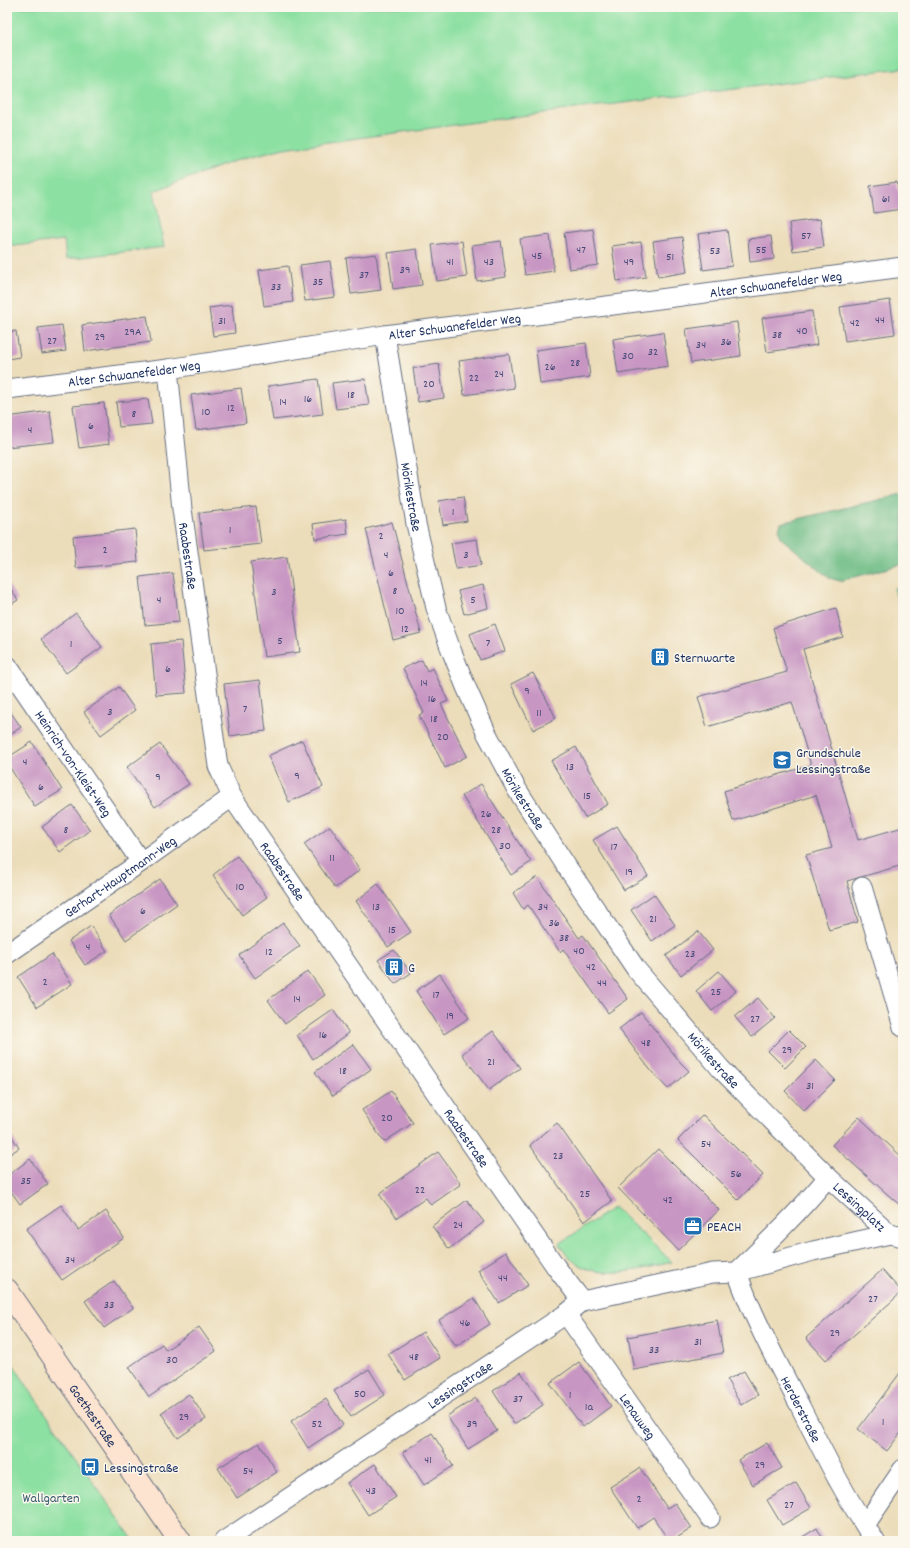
<svg xmlns="http://www.w3.org/2000/svg" width="910" height="1548" font-family="Dekko,sans-serif">
	<style>
		.green { fill: #8ce0a1; stroke: #548880 }
		.forest { fill: #71be87; stroke: #467672 }
		.lines { fill: none; stroke-linecap: round; stroke-linejoin: round }
		.stream { stroke: #5cc9d2; stroke-width: 6 }
		.building { fill: #c896c3 }
		.minor-casing { stroke: #646c7e; stroke-width: 21 }
		.secondary-casing { stroke: #646c7e; stroke-width: 24 }
		.minor { stroke: #fff; stroke-width: 19 }
		.secondary { stroke: #fde4d1; stroke-width: 22 }
		.labels { text-anchor: middle; stroke-width: 3; stroke-linejoin: round; paint-order: stroke }
		.number-label { font-size: 12px; fill: #464977 }
		.street-label { font-size: 14px; fill: #1b2f5e; stroke: #fbf7ec }
		.poi-label { font-size: 14px; fill: #1b2f5e; stroke: #fbf7ec; text-anchor: start }
		.park-label { font-size: 14px; fill: #375b6f; stroke: #fbf7ec }
	</style>
	<rect width="100%" height="100%" fill="#fbf7ec"/>
	<filter id="ink" filterUnits="userSpaceOnUse"><feTurbulence type="fractalNoise" baseFrequency=".025" numOctaves="2"/><feDisplacementMap in="SourceGraphic" scale="8" xChannelSelector="R" yChannelSelector="G"/><feConvolveMatrix kernelMatrix="1 2 1 2 8 2 1 2 1" color-interpolation-filters="sRGB"/></filter>
	<filter id="wash" filterUnits="userSpaceOnUse"><feTurbulence type="fractalNoise" baseFrequency=".012" numOctaves="4" result="noise"/><feDisplacementMap in="SourceGraphic" scale="16" xChannelSelector="R" yChannelSelector="G"/><feGaussianBlur stdDeviation="0.9" result="paint"/><feColorMatrix in="noise" values="0 0 0 0 0 0 0 0 0 0 0 0 0 0 0 0 0 1.4 0 .05"/><feComposite in="paint" operator="in"/></filter>
	<g filter="url(#wash)">
		<rect width="100%" height="100%" fill="#ecddba"/>
		<path class="green" d="M 7,7 L 903,7 L 903,68 L 543,113 L 284,148 L 240,159 L 154,191 L 164,247 L 66,259 L 64,240 L 7,247 Z
			M 903,585 L 903,620 L 894,588 Z
			M 614,1207 L 672,1262 C 642,1269 597,1283 571,1259 C 567,1255 563,1249 559,1244 Z
			M 7,1355 L 33,1395 L 134,1541 L 7,1541 Z"/>
		<path class="forest" d="M 903,494 L 903,564 L 840,581 L 829,578 L 781,538 L 779,530 L 781,523 Z"/>
		<g class="lines">
			<path class="stream" d="M 7,1535 L 12,1541"/>
		</g>
		<g id="blocks">
			<path class="building" d="M 897,182 L 902,209 L 874,213 L 870,186 Z
				M 820,219 L 824,247 L 793,251 L 789,223 Z
				M 593,229 L 598,265 L 569,269 L 564,233 Z
				M 727,230 L 732,266 L 703,270 L 698,234 Z
				M 550,235 L 554,271 L 525,275 L 520,239 Z
				M 771,236 L 774,259 L 750,262 L 748,239 Z
				M 682,237 L 687,272 L 658,277 L 653,241 Z
				M 462,241 L 467,277 L 437,281 L 432,245 Z
				M 501,241 L 506,277 L 477,281 L 472,245 Z
				M 641,242 L 646,277 L 617,281 L 612,246 Z
				M 417,249 L 422,285 L 393,289 L 388,253 Z
				M 376,254 L 381,290 L 351,294 L 346,258 Z
				M 330,261 L 335,297 L 305,301 L 300,265 Z
				M 288,266 L 293,302 L 264,306 L 259,270 Z
				M 890,300 L 895,334 L 845,341 L 840,307 Z
				M 232,305 L 235,333 L 213,336 L 209,308 Z
				M 812,311 L 817,345 L 767,352 L 762,318 Z
				M 147,316 L 151,342 L 85,351 L 82,325 Z
				M 737,322 L 741,356 L 691,363 L 686,329 Z
				M 62,325 L 66,351 L 42,354 L 38,328 Z
				M 16,331 L 20,357 L 7,359 L 7,332 Z
				M 663,332 L 668,366 L 618,374 L 613,339 Z
				M 586,343 L 590,377 L 540,384 L 536,350 Z
				M 509,354 L 514,388 L 464,395 L 459,361 Z
				M 439,364 L 444,398 L 418,402 L 413,368 Z
				M 318,379 L 323,414 L 273,420 L 268,386 Z
				M 365,379 L 369,405 L 336,409 L 332,383 Z
				M 241,388 L 246,423 L 196,430 L 191,395 Z
				M 148,399 L 152,424 L 119,427 L 116,402 Z
				M 104,403 L 109,444 L 79,448 L 73,406 Z
				M 50,411 L 54,442 L 7,447 L 7,417 Z
				M 463,497 L 467,521 L 443,525 L 439,501 Z
				M 256,507 L 261,544 L 204,550 L 199,513 Z
				M 346,519 L 348,534 L 315,539 L 313,524 Z
				M 392,522 L 421,633 L 393,640 L 366,529 Z
				M 135,529 L 138,562 L 76,568 L 73,536 Z
				M 477,539 L 481,565 L 456,569 L 451,543 Z
				M 287,557 L 300,652 L 264,657 L 251,562 Z
				M 173,573 L 179,622 L 145,625 L 140,577 Z
				M 7,583 L 18,600 L 7,607 Z
				M 483,585 L 488,608 L 464,614 L 458,591 Z
				M 836,608 L 843,637 L 803,649 L 858,840 L 903,827 L 903,865 L 847,881 L 858,922 L 829,930 L 806,855 L 832,848 L 816,795 L 733,821 L 724,791 L 811,765 L 792,702 L 707,727 L 698,697 L 787,672 L 773,628 Z
				M 76,613 L 102,647 L 66,673 L 41,639 Z
				M 495,624 L 505,651 L 480,660 L 470,634 Z
				M 181,641 L 186,693 L 156,695 L 151,644 Z
				M 664,649 L 668,660 L 656,664 L 652,654 Z
				M 422,660 L 427,671 L 433,668 L 436,675 L 448,701 L 441,704 L 467,756 L 445,768 L 419,715 L 424,713 L 403,668 Z
				M 533,673 L 556,718 L 533,730 L 511,684 Z
				M 260,680 L 266,731 L 230,736 L 224,684 Z
				M 119,687 L 135,710 L 101,735 L 84,712 Z
				M 7,707 L 21,727 L 7,737 Z
				M 302,740 L 323,787 L 289,802 L 268,756 Z
				M 32,742 L 62,790 L 35,807 L 7,763 L 7,758 Z
				M 160,744 L 189,784 L 155,807 L 127,767 Z
				M 576,747 L 608,804 L 585,818 L 551,761 Z
				M 481,784 L 531,862 L 511,875 L 462,796 Z
				M 72,805 L 90,830 L 60,852 L 42,827 Z
				M 330,826 L 360,870 L 335,888 L 304,844 Z
				M 617,826 L 648,876 L 624,890 L 593,840 Z
				M 237,856 L 267,897 L 242,915 L 213,875 Z
				M 537,877 L 579,938 L 583,935 L 628,999 L 608,1013 L 563,949 L 560,952 L 528,905 L 523,909 L 513,893 Z
				M 160,879 L 177,904 L 126,940 L 109,915 Z
				M 378,884 L 411,932 L 388,947 L 356,901 Z
				M 654,894 L 675,925 L 652,941 L 631,910 Z
				M 283,923 L 300,946 L 255,978 L 239,955 Z
				M 91,926 L 107,951 L 85,965 L 69,941 Z
				M 698,931 L 713,950 L 681,975 L 666,956 Z
				M 394,950 L 411,973 L 395,984 L 378,960 Z
				M 52,954 L 72,984 L 37,1007 L 18,977 Z
				M 308,971 L 325,995 L 285,1024 L 268,1000 Z
				M 719,971 L 736,991 L 712,1011 L 696,991 Z
				M 440,974 L 469,1018 L 444,1034 L 416,991 Z
				M 758,998 L 775,1018 L 752,1037 L 735,1017 Z
				M 333,1010 L 349,1033 L 313,1059 L 297,1035 Z
				M 641,1012 L 680,1062 L 689,1071 L 668,1089 L 652,1072 L 619,1029 Z
				M 789,1030 L 806,1047 L 785,1068 L 768,1051 Z
				M 493,1031 L 520,1068 L 489,1090 L 462,1054 Z
				M 353,1044 L 371,1069 L 333,1096 L 315,1072 Z
				M 816,1060 L 835,1080 L 804,1111 L 785,1091 Z
				M 391,1091 L 413,1123 L 384,1142 L 362,1110 Z
				M 703,1115 L 763,1175 L 738,1200 L 678,1140 Z
				M 859,1117 L 903,1158 L 903,1208 L 832,1145 Z
				M 557,1123 L 612,1201 L 584,1222 L 530,1145 Z
				M 7,1129 L 19,1148 L 7,1156 Z
				M 658,1149 L 719,1210 L 678,1250 L 618,1188 Z
				M 438,1152 L 461,1184 L 431,1205 L 426,1198 L 397,1218 L 379,1194 Z
				M 30,1159 L 48,1184 L 20,1204 L 7,1186 L 7,1176 Z
				M 467,1200 L 484,1222 L 449,1249 L 432,1226 Z
				M 61,1205 L 78,1230 L 106,1211 L 124,1238 L 62,1280 L 26,1229 Z
				M 506,1252 L 528,1285 L 499,1303 L 478,1270 Z
				M 882,1270 L 902,1292 L 826,1360 L 806,1338 Z
				M 114,1281 L 133,1308 L 104,1328 L 85,1301 Z
				M 474,1298 L 490,1324 L 456,1346 L 439,1320 Z
				M 717,1320 L 723,1353 L 634,1370 L 628,1337 Z
				M 199,1327 L 216,1351 L 149,1397 L 129,1367 L 162,1344 L 166,1350 Z
				M 423,1332 L 440,1358 L 405,1380 L 388,1354 Z
				M 579,1362 L 611,1406 L 583,1427 L 550,1383 Z
				M 369,1369 L 385,1395 L 351,1417 L 334,1391 Z
				M 903,1369 L 903,1430 L 887,1451 L 858,1429 Z
				M 744,1371 L 758,1395 L 741,1405 L 727,1380 Z
				M 521,1372 L 543,1405 L 514,1424 L 493,1391 Z
				M 189,1394 L 206,1419 L 178,1438 L 161,1413 Z
				M 476,1398 L 497,1431 L 468,1449 L 447,1416 Z
				M 326,1399 L 343,1425 L 308,1448 L 291,1421 Z
				M 432,1433 L 453,1466 L 424,1485 L 403,1452 Z
				M 259,1443 L 277,1472 L 237,1498 L 218,1468 Z
				M 767,1443 L 782,1468 L 753,1485 L 738,1460 Z
				M 375,1464 L 396,1497 L 368,1515 L 347,1483 Z
				M 640,1468 L 667,1508 L 675,1503 L 692,1528 L 672,1541 L 669,1541 L 653,1517 L 637,1528 L 610,1487 Z
				M 796,1483 L 811,1508 L 782,1525 L 767,1500 Z
				M 817,1528 L 824,1541 L 796,1541 Z"/>
		</g>
	</g>
	<g filter="url(#ink)">
		<use href="#blocks" fill-opacity="0" stroke="#646c7e" stroke-width="1"/>
		<g class="lines">
			<defs>
				<g id="minor">
					<path id="s1" d="M 385,335 L 416,524 L 436,608 L 450,647 L 466,687 L 486,732 L 516,788 L 567,867 L 636,969 L 721,1069 L 828,1177 L 890,1234"/>
					<path id="s2" d="M 168,369 L 182,509 L 218,766 L 232,797 L 556,1267 L 582,1301"/>
					<path id="s3" d="M 7,389 L 168,369 L 385,335 L 903,267"/>
					<path id="s4" d="M 7,665 L 141,862"/>
					<path d="M 862,887 L 903,1027"/>
					<path id="s5" d="M 7,954 L 141,862 L 232,797"/>
					<path id="s6" d="M 828,1177 C 800,1211 769,1241 737,1272 C 753,1318 777,1362 800,1406 C 823,1452 846,1498 875,1541"/>
					<path id="s7" d="M 566,1314 L 710,1518"/>
					<path d="M 865,1525 L 903,1469"/>
					<path id="s8" d="M 224,1541 L 566,1314 L 582,1301 L 713,1273 L 737,1272 L 813,1251 L 890,1234 L 903,1237"/>
				</g>
				<g id="secondary">
					<path id="s9" d="M 7,1290 L 180,1541"/>
				</g>
			</defs>
			<use href="#minor" class="minor-casing"/>
			<use href="#secondary" class="secondary-casing"/>
			<use href="#minor" class="minor"/>
			<use href="#secondary" class="secondary"/>
		</g>
	</g>
	<defs>
		<symbol id="building-square" viewBox="-11 -11 22 22"><rect x="-9" y="-9" width="18" height="18" rx="4" fill="#1f6fb2" stroke="#fbf7ec"/><path d="M-4-6H4V6H1V3H-1V6H-4ZM-2.5-4.3h1.7v1.8h-1.7ZM.8-4.3h1.7v1.8H.8ZM-2.5-1h1.7V.8h-1.7ZM.8-1h1.7V.8H.8Z" fill="#fff"/></symbol>
		<symbol id="school-square" viewBox="-11 -11 22 22"><rect x="-9" y="-9" width="18" height="18" rx="4" fill="#1f6fb2" stroke="#fbf7ec"/><path d="M0-5L7-2L0 1L-7-2ZM-4 1L0 2.5L4 1V4Q0 6-4 4Z" fill="#fff"/></symbol>
		<symbol id="office-square" viewBox="-11 -11 22 22"><rect x="-9" y="-9" width="18" height="18" rx="4" fill="#1f6fb2" stroke="#fbf7ec"/><path d="M-6-3h4V-5.5h4V-3h4V5H-6ZM-1-4.5V-3h2v-1.5ZM-6 0V1H6V0Z" fill="#fff"/></symbol>
		<symbol id="bus-square" viewBox="-11 -11 22 22"><rect x="-9" y="-9" width="18" height="18" rx="4" fill="#1f6fb2" stroke="#fbf7ec"/><path d="M-5-6H5V4H4V6H2V4H-2V6H-4V4H-5ZM-3.5-4V0h7V-4ZM-3.5 1.2v1.5H-2V1.2ZM2 1.2v1.5H3.5V1.2Z" fill="#fff"/></symbol>
	</defs>
	<g fill-rule="evenodd">
		<use href="#building-square" x="649" y="646" width="22" height="22"/>
		<use href="#school-square" x="771" y="749" width="22" height="22"/>
		<use href="#building-square" x="383" y="956" width="22" height="22"/>
		<use href="#office-square" x="682" y="1215" width="22" height="22"/>
		<use href="#bus-square" x="79" y="1456" width="22" height="22"/>
	</g>
	<g class="labels">
		<g class="number-label">
			<text x="886" y="202">61</text>
			<text x="806" y="239">57</text>
			<text x="581" y="253">47</text>
			<text x="761" y="253">55</text>
			<text x="715" y="254">53</text>
			<text x="537" y="259">45</text>
			<text x="670" y="260">51</text>
			<text x="450" y="265">41</text>
			<text x="489" y="265">43</text>
			<text x="629" y="265">49</text>
			<text x="405" y="273">39</text>
			<text x="364" y="278">37</text>
			<text x="318" y="285">35</text>
			<text x="276" y="290">33</text>
			<text x="880" y="323">44</text>
			<text x="222" y="324">31</text>
			<text x="855" y="326">42</text>
			<text x="802" y="334">40</text>
			<text x="133" y="335">29A</text>
			<text x="777" y="338">38</text>
			<text x="100" y="340">29</text>
			<text x="52" y="344">27</text>
			<text x="726" y="345">36</text>
			<text x="701" y="348">34</text>
			<text x="653" y="355">32</text>
			<text x="628" y="359">30</text>
			<text x="575" y="366">28</text>
			<text x="550" y="370">26</text>
			<text x="499" y="377">24</text>
			<text x="474" y="381">22</text>
			<text x="429" y="387">20</text>
			<text x="351" y="398">18</text>
			<text x="308" y="402">16</text>
			<text x="283" y="405">14</text>
			<text x="231" y="411">12</text>
			<text x="206" y="415">10</text>
			<text x="134" y="417">8</text>
			<text x="91" y="429">6</text>
			<text x="30" y="433">4</text>
			<text x="453" y="515">1</text>
			<text x="230" y="533">1</text>
			<text x="381" y="539">2</text>
			<text x="105" y="553">2</text>
			<text x="386" y="558">4</text>
			<text x="466" y="558">3</text>
			<text x="391" y="576">6</text>
			<text x="395" y="594">8</text>
			<text x="274" y="595">3</text>
			<text x="159" y="603">4</text>
			<text x="473" y="603">5</text>
			<text x="400" y="614">10</text>
			<text x="405" y="632">12</text>
			<text x="280" y="644">5</text>
			<text x="488" y="646">7</text>
			<text x="71" y="647">1</text>
			<text x="168" y="672">6</text>
			<text x="424" y="686">14</text>
			<text x="527" y="694">9</text>
			<text x="432" y="702">16</text>
			<text x="245" y="712">7</text>
			<text x="110" y="715">3</text>
			<text x="539" y="716">11</text>
			<text x="434" y="722">18</text>
			<text x="443" y="740">20</text>
			<text x="25" y="765">4</text>
			<text x="570" y="770">13</text>
			<text x="297" y="779">9</text>
			<text x="158" y="780">9</text>
			<text x="41" y="790">6</text>
			<text x="587" y="799">15</text>
			<text x="486" y="817">26</text>
			<text x="66" y="833">8</text>
			<text x="496" y="833">28</text>
			<text x="505" y="849">30</text>
			<text x="614" y="850">17</text>
			<text x="332" y="861">11</text>
			<text x="629" y="875">19</text>
			<text x="240" y="890">10</text>
			<text x="376" y="910">13</text>
			<text x="543" y="910">34</text>
			<text x="143" y="914">6</text>
			<text x="653" y="922">21</text>
			<text x="554" y="926">36</text>
			<text x="392" y="933">15</text>
			<text x="564" y="941">38</text>
			<text x="88" y="950">4</text>
			<text x="579" y="954">40</text>
			<text x="269" y="955">12</text>
			<text x="690" y="957">23</text>
			<text x="591" y="970">42</text>
			<text x="45" y="985">2</text>
			<text x="602" y="986">44</text>
			<text x="716" y="995">25</text>
			<text x="436" y="998">17</text>
			<text x="297" y="1002">14</text>
			<text x="450" y="1019">19</text>
			<text x="755" y="1022">27</text>
			<text x="323" y="1038">16</text>
			<text x="646" y="1046">48</text>
			<text x="787" y="1053">29</text>
			<text x="491" y="1065">21</text>
			<text x="343" y="1074">18</text>
			<text x="810" y="1089">31</text>
			<text x="387" y="1121">20</text>
			<text x="706" y="1147">54</text>
			<text x="558" y="1159">23</text>
			<text x="736" y="1177">56</text>
			<text x="26" y="1184">35</text>
			<text x="420" y="1193">22</text>
			<text x="585" y="1197">25</text>
			<text x="668" y="1203">42</text>
			<text x="458" y="1228">24</text>
			<text x="70" y="1263">34</text>
			<text x="503" y="1281">44</text>
			<text x="873" y="1302">27</text>
			<text x="109" y="1308">33</text>
			<text x="465" y="1326">46</text>
			<text x="835" y="1336">29</text>
			<text x="698" y="1345">31</text>
			<text x="654" y="1353">33</text>
			<text x="414" y="1360">48</text>
			<text x="172" y="1363">30</text>
			<text x="360" y="1397">50</text>
			<text x="570" y="1398">1</text>
			<text x="518" y="1402">37</text>
			<text x="589" y="1410">1a</text>
			<text x="184" y="1420">29</text>
			<text x="883" y="1425">1</text>
			<text x="317" y="1427">52</text>
			<text x="472" y="1427">39</text>
			<text x="428" y="1463">41</text>
			<text x="760" y="1468">29</text>
			<text x="248" y="1474">54</text>
			<text x="371" y="1494">43</text>
			<text x="639" y="1502">2</text>
			<text x="789" y="1508">27</text>
		</g>
		<g class="street-label">
			<text dy="5" stroke="none"><textPath href="#s3" startOffset="776">Alter Schwanefelder Weg</textPath></text>
			<text dy="5" stroke="none"><textPath href="#s3" startOffset="452">Alter Schwanefelder Weg</textPath></text>
			<text dy="5" stroke="none"><textPath href="#s3" startOffset="128">Alter Schwanefelder Weg</textPath></text>
			<text dy="5" stroke="none"><textPath href="#s1" startOffset="164">Mörikestraße</textPath></text>
			<text dy="5" stroke="none"><textPath href="#s2" startOffset="188">Raabestraße</textPath></text>
			<text dy="5" stroke="none"><textPath href="#s4" startOffset="119">Heinrich-von-Kleist-Weg</textPath></text>
			<text dy="5" stroke="none"><textPath href="#s1" startOffset="488">Mörikestraße</textPath></text>
			<text dy="5" stroke="none"><textPath href="#s2" startOffset="524">Raabestraße</textPath></text>
			<text dy="5" stroke="none"><textPath href="#s5" startOffset="137">Gerhart-Hauptmann-Weg</textPath></text>
			<text dy="5" stroke="none"><textPath href="#s1" startOffset="812">Mörikestraße</textPath></text>
			<text dy="5" stroke="none"><textPath href="#s2" startOffset="848">Raabestraße</textPath></text>
			<text dy="5" stroke="none"><textPath href="#s1" startOffset="1019">Lessingplatz</textPath></text>
			<text dy="5" stroke="none"><textPath href="#s8" startOffset="283">Lessingstraße</textPath></text>
			<text dy="5" stroke="none"><textPath href="#s6" startOffset="283">Herderstraße</textPath></text>
			<text dy="5" stroke="none"><textPath href="#s9" startOffset="152">Goethestraße</textPath></text>
			<text dy="5" stroke="none"><textPath href="#s7" startOffset="125">Lenauweg</textPath></text>
		</g>
		<g class="poi-label">
			<text x="674" y="662">Sternwarte</text>
			<text x="796" y="757">Grundschule<tspan x="796" dy="16">Lessingstraße</tspan></text>
			<text x="408" y="972">G</text>
			<text x="707" y="1231">PEACH</text>
			<text x="104" y="1472">Lessingstraße</text>
		</g>
		<g class="park-label">
			<text x="51" y="1502">Wallgarten</text>
		</g>
	</g>
	<rect width="910" height="1548" fill="none" stroke="#fbf7ec" stroke-width="24"/>
</svg>
